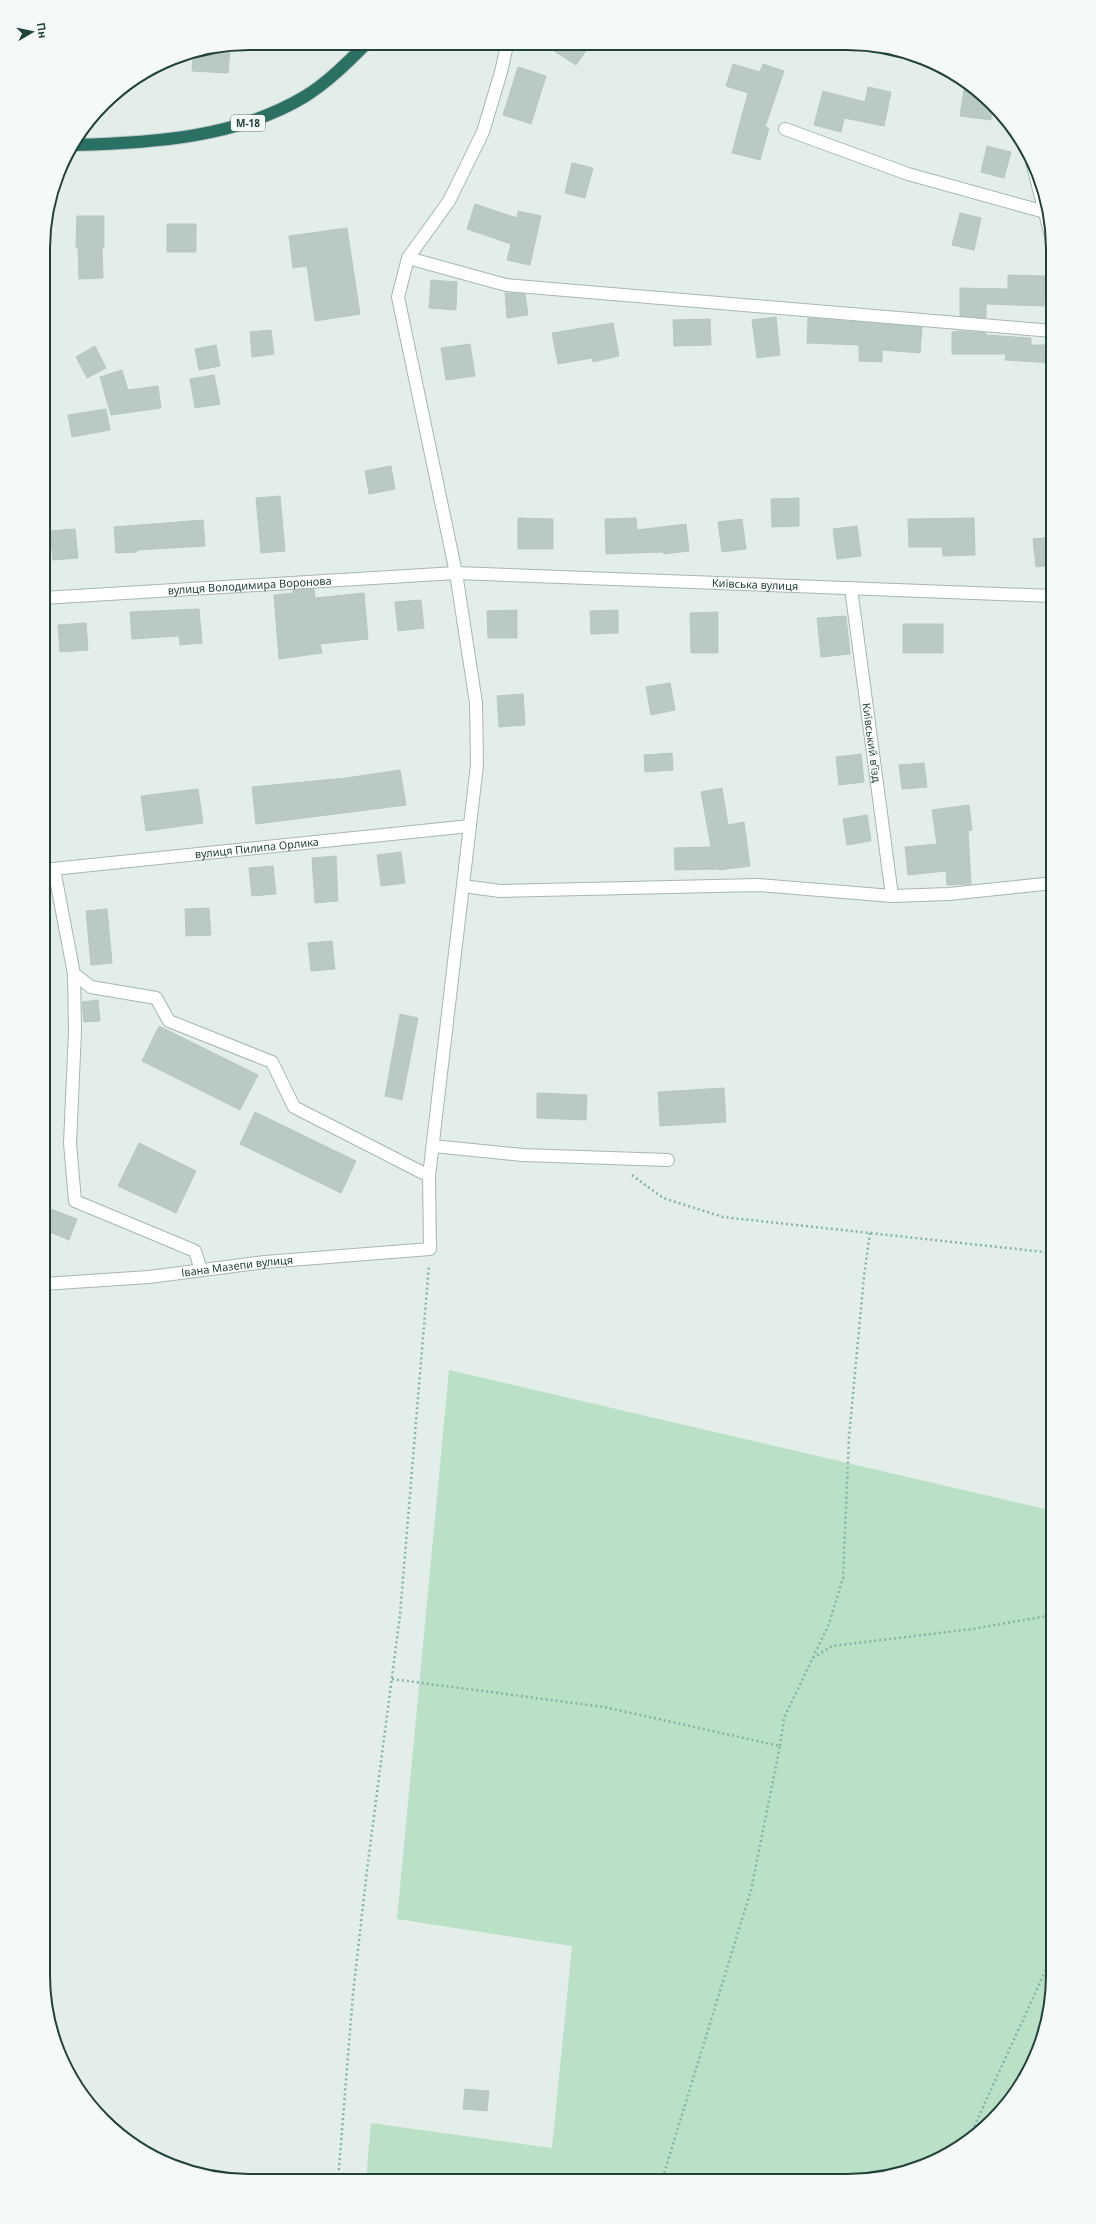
<svg xmlns="http://www.w3.org/2000/svg" width="1096" height="2224" font-family="'Noto Sans',sans-serif">
	<style>
		.green { fill: #bae1c6 }
		.building { fill: #b8cac3; stroke: #b5c9c1 }
		.lines { fill: none; stroke-linecap: round; stroke-linejoin: round }
		.minor-casing { stroke: #a5b7b2; stroke-width: 14 }
		.highway-casing { stroke: #c1cac8; stroke-width: 14 }
		.path { stroke: #81b5a6; stroke-width: 2.5; stroke-dasharray: 2 3; stroke-linecap: butt }
		.minor { stroke: #fff; stroke-width: 12 }
		.highway { stroke: #2a7164; stroke-width: 12 }
		.labels { text-anchor: middle; stroke-width: 3.5; stroke-linejoin: round; paint-order: stroke }
		.shield { fill: #f5faf8; stroke: #617973; stroke-width: 1 }
		.shield-label { font-size: 10px; font-weight: bold; fill: #21423a }
		.street-label { font-size: 11px; fill: #21423a; stroke: #f5faf8 }
		.rim { fill: none; stroke: #21423a; stroke-width: 2 }
	</style>
	<rect width="100%" height="100%" fill="#e3eeea"/>
	<path class="green" d="M 449,1370 L 1053,1511 L 1053,1988 L 1042,2041 L 1011,2100 L 962,2146 L 913,2170 L 847,2181 L 366,2180 L 371,2123 L 552,2148 L 572,1946 L 397,1919 Z"/>
	<path class="building" d="M 545,45 L 590,45 L 576,65 Z
		M 219,49 L 230,50 L 228,73 L 192,71 L 193,54 Z
		M 733,64 L 760,72 L 763,64 L 784,71 L 765,127 L 769,128 L 760,160 L 732,153 L 748,93 L 726,86 Z
		M 518,67 L 546,76 L 531,124 L 503,115 Z
		M 868,87 L 891,92 L 884,126 L 844,118 L 841,132 L 814,125 L 823,91 L 865,102 Z
		M 964,90 L 983,94 L 993,106 L 991,120 L 960,116 Z
		M 987,146 L 1011,152 L 1004,178 L 981,172 Z
		M 572,163 L 593,168 L 585,198 L 565,193 Z
		M 475,204 L 517,218 L 518,211 L 541,216 L 530,265 L 507,260 L 511,244 L 467,229 Z
		M 960,213 L 981,218 L 974,250 L 952,245 Z
		M 77,216 L 104,216 L 104,247 L 102,247 L 103,278 L 79,279 L 78,247 L 76,247 Z
		M 167,224 L 196,224 L 196,252 L 167,252 Z
		M 347,228 L 360,314 L 315,321 L 307,266 L 293,268 L 289,236 Z
		M 1008,275 L 1045,276 L 1044,306 L 986,304 L 986,318 L 960,316 L 960,288 L 1008,289 Z
		M 431,280 L 457,282 L 456,310 L 429,308 Z
		M 505,293 L 525,294 L 528,315 L 507,318 Z
		M 776,317 L 780,355 L 757,358 L 752,320 Z
		M 808,318 L 922,327 L 920,353 L 882,350 L 882,362 L 859,361 L 859,345 L 807,343 Z
		M 710,319 L 711,345 L 674,346 L 673,320 Z
		M 613,323 L 619,356 L 593,362 L 592,358 L 558,364 L 552,333 Z
		M 271,330 L 274,354 L 252,357 L 250,332 Z
		M 959,331 L 986,333 L 986,335 L 1031,338 L 1031,345 L 1053,345 L 1053,363 L 1005,360 L 1006,354 L 952,354 L 952,332 Z
		M 470,344 L 475,376 L 446,380 L 441,348 Z
		M 216,345 L 220,366 L 199,370 L 195,349 Z
		M 95,346 L 106,368 L 87,378 L 76,357 Z
		M 122,370 L 128,390 L 158,386 L 161,408 L 111,415 L 100,377 Z
		M 214,375 L 220,404 L 195,408 L 190,379 Z
		M 106,409 L 110,430 L 72,437 L 68,415 Z
		M 391,466 L 395,489 L 369,494 L 365,471 Z
		M 280,496 L 285,551 L 261,553 L 256,498 Z
		M 799,498 L 799,526 L 772,527 L 771,499 Z
		M 518,518 L 553,519 L 553,549 L 518,549 Z
		M 636,518 L 637,530 L 686,524 L 689,551 L 664,554 L 663,552 L 606,554 L 605,519 Z
		M 974,518 L 975,555 L 943,556 L 942,547 L 909,547 L 908,519 Z
		M 742,519 L 746,549 L 722,552 L 718,522 Z
		M 203,520 L 205,546 L 137,550 L 137,552 L 116,553 L 114,527 Z
		M 857,526 L 861,556 L 837,559 L 833,529 Z
		M 75,529 L 78,558 L 53,560 L 50,531 Z
		M 1053,537 L 1053,565 L 1036,567 L 1033,539 Z
		M 314,589 L 315,598 L 364,593 L 368,639 L 320,644 L 322,653 L 279,659 L 274,595 L 293,593 L 293,590 Z
		M 421,600 L 424,628 L 398,631 L 395,602 Z
		M 199,609 L 202,643 L 180,645 L 179,636 L 132,639 L 130,612 Z
		M 517,610 L 517,638 L 488,638 L 487,611 Z
		M 618,610 L 618,633 L 591,634 L 590,611 Z
		M 718,612 L 718,653 L 691,653 L 690,613 Z
		M 846,616 L 850,654 L 821,657 L 817,618 Z
		M 86,623 L 88,650 L 60,652 L 58,625 Z
		M 903,624 L 943,624 L 943,653 L 903,653 Z
		M 670,683 L 675,710 L 651,715 L 646,687 Z
		M 523,694 L 525,725 L 499,727 L 497,696 Z
		M 672,753 L 673,770 L 645,772 L 644,755 Z
		M 861,754 L 864,782 L 839,785 L 836,757 Z
		M 924,763 L 927,787 L 902,789 L 899,765 Z
		M 400,770 L 406,805 L 256,824 L 252,787 L 346,778 Z
		M 722,788 L 728,825 L 744,822 L 750,866 L 719,870 L 718,869 L 675,870 L 674,848 L 711,847 L 701,792 Z
		M 198,789 L 203,823 L 146,831 L 141,796 Z
		M 969,805 L 972,830 L 968,831 L 971,884 L 947,885 L 946,871 L 908,875 L 905,847 L 937,844 L 932,810 Z
		M 867,815 L 871,841 L 847,845 L 843,819 Z
		M 401,852 L 405,883 L 381,886 L 377,855 Z
		M 336,856 L 338,901 L 315,903 L 312,858 Z
		M 273,866 L 276,894 L 252,896 L 249,868 Z
		M 209,908 L 211,935 L 186,936 L 185,909 Z
		M 107,909 L 112,963 L 91,965 L 86,911 Z
		M 332,941 L 335,969 L 311,971 L 308,943 Z
		M 98,1000 L 100,1021 L 84,1022 L 82,1002 Z
		M 400,1014 L 418,1018 L 402,1100 L 385,1096 Z
		M 159,1026 L 258,1075 L 240,1110 L 142,1061 Z
		M 724,1088 L 726,1122 L 660,1126 L 658,1092 Z
		M 537,1093 L 587,1095 L 586,1120 L 537,1118 Z
		M 255,1112 L 356,1161 L 341,1193 L 240,1144 Z
		M 139,1143 L 196,1171 L 176,1213 L 118,1186 Z
		M 43,1206 L 77,1219 L 69,1240 L 43,1229 Z
		M 465,2089 L 489,2091 L 487,2111 L 463,2109 Z"/>
	<g class="lines">
		<defs>
			<g id="minor">
				<path d="M 785,129 L 908,174 L 1045,212"/>
				<path d="M 1032,162 L 1051,236"/>
				<path d="M 408,258 L 506,285 L 1053,331"/>
				<path id="s1" d="M 851,588 L 892,896"/>
				<path id="s2" d="M 43,598 L 456,573 L 1053,596"/>
				<path d="M 54,869 L 74,974 L 91,987 L 156,998 L 169,1021 L 272,1062 L 294,1107 L 429,1176"/>
				<path id="s3" d="M 43,870 L 470,826"/>
				<path d="M 463,886 L 500,891 L 758,885 L 892,896 L 949,894 L 1053,883"/>
				<path d="M 74,974 L 75,1031 L 70,1143 L 75,1201 L 195,1251 L 201,1270"/>
				<path d="M 433,1146 L 523,1155 L 668,1160"/>
				<path id="s4" d="M 43,1284 L 149,1277 L 265,1262 L 430,1249 L 429,1176 L 477,765 L 476,703 L 456,573 L 398,297 L 408,258 L 449,201 L 483,132 L 501,72 L 507,45"/>
			</g>
			<path id="highway" d="M 74,145 C 152,143 235,138 304,97 C 327,83 347,63 366,44"/>
		</defs>
		<use href="#minor" class="minor-casing"/>
		<use href="#highway" class="highway-casing"/>
		<path class="path" d="M 632,1175 L 663,1198 L 723,1217 L 1053,1253
			M 813,1658 L 832,1646 L 972,1629 L 1053,1615
			M 392,1679 L 604,1707 L 780,1746 L 751,1890 L 662,2180
			M 780,1746 L 784,1718 L 829,1624 L 843,1578 L 849,1437 L 864,1276 L 870,1233
			M 968,2140 L 1053,1954
			M 338,2180 L 353,1994 L 367,1870 L 400,1615 L 429,1265"/>
		<use href="#minor" class="minor"/>
		<use href="#highway" class="highway"/>
	</g>
	<g class="labels">
		<rect class="shield" x="231" y="115" width="34" height="16" rx="3"/>
		<g class="shield-label">
			<text x="248" y="127">М-18</text>
		</g>
		<g class="street-label">
			<text dy="4" stroke="none"><textPath href="#s2" startOffset="713">Київська вулиця</textPath></text>
			<text dy="4" stroke="none"><textPath href="#s2" startOffset="207">вулиця Володимира Воронова</textPath></text>
			<text dy="4" stroke="none"><textPath href="#s1" startOffset="156">Київський в’їзд</textPath></text>
			<text dy="4" stroke="none"><textPath href="#s3" startOffset="215">вулиця Пилипа Орлика</textPath></text>
			<text dy="4" stroke="none"><textPath href="#s4" startOffset="195">Івана Мазепи вулиця</textPath></text>
		</g>
	</g>
	<path d="M0 0H1096V2224H0ZM249 50H847A199 199 0 0 1 1046 249V1975A199 199 0 0 1 847 2174H249A199 199 0 0 1 50 1975V249A199 199 0 0 1 249 50Z" fill="#f5faf8" fill-rule="evenodd"/>
	<path class="rim" d="M249 50H847A199 199 0 0 1 1046 249V1975A199 199 0 0 1 847 2174H249A199 199 0 0 1 50 1975V249A199 199 0 0 1 249 50Z"/>
	<g transform="translate(32 32) rotate(81)" stroke="#f5faf8" stroke-width="3" paint-order="stroke">
	<path d="M0-3L7 15L0 10L-7 15Z" fill="#21423a"/>
	<text y="-6" font-size="11" font-weight="bold" text-anchor="middle" fill="#21423a">Пн</text>
	</g>
</svg>
